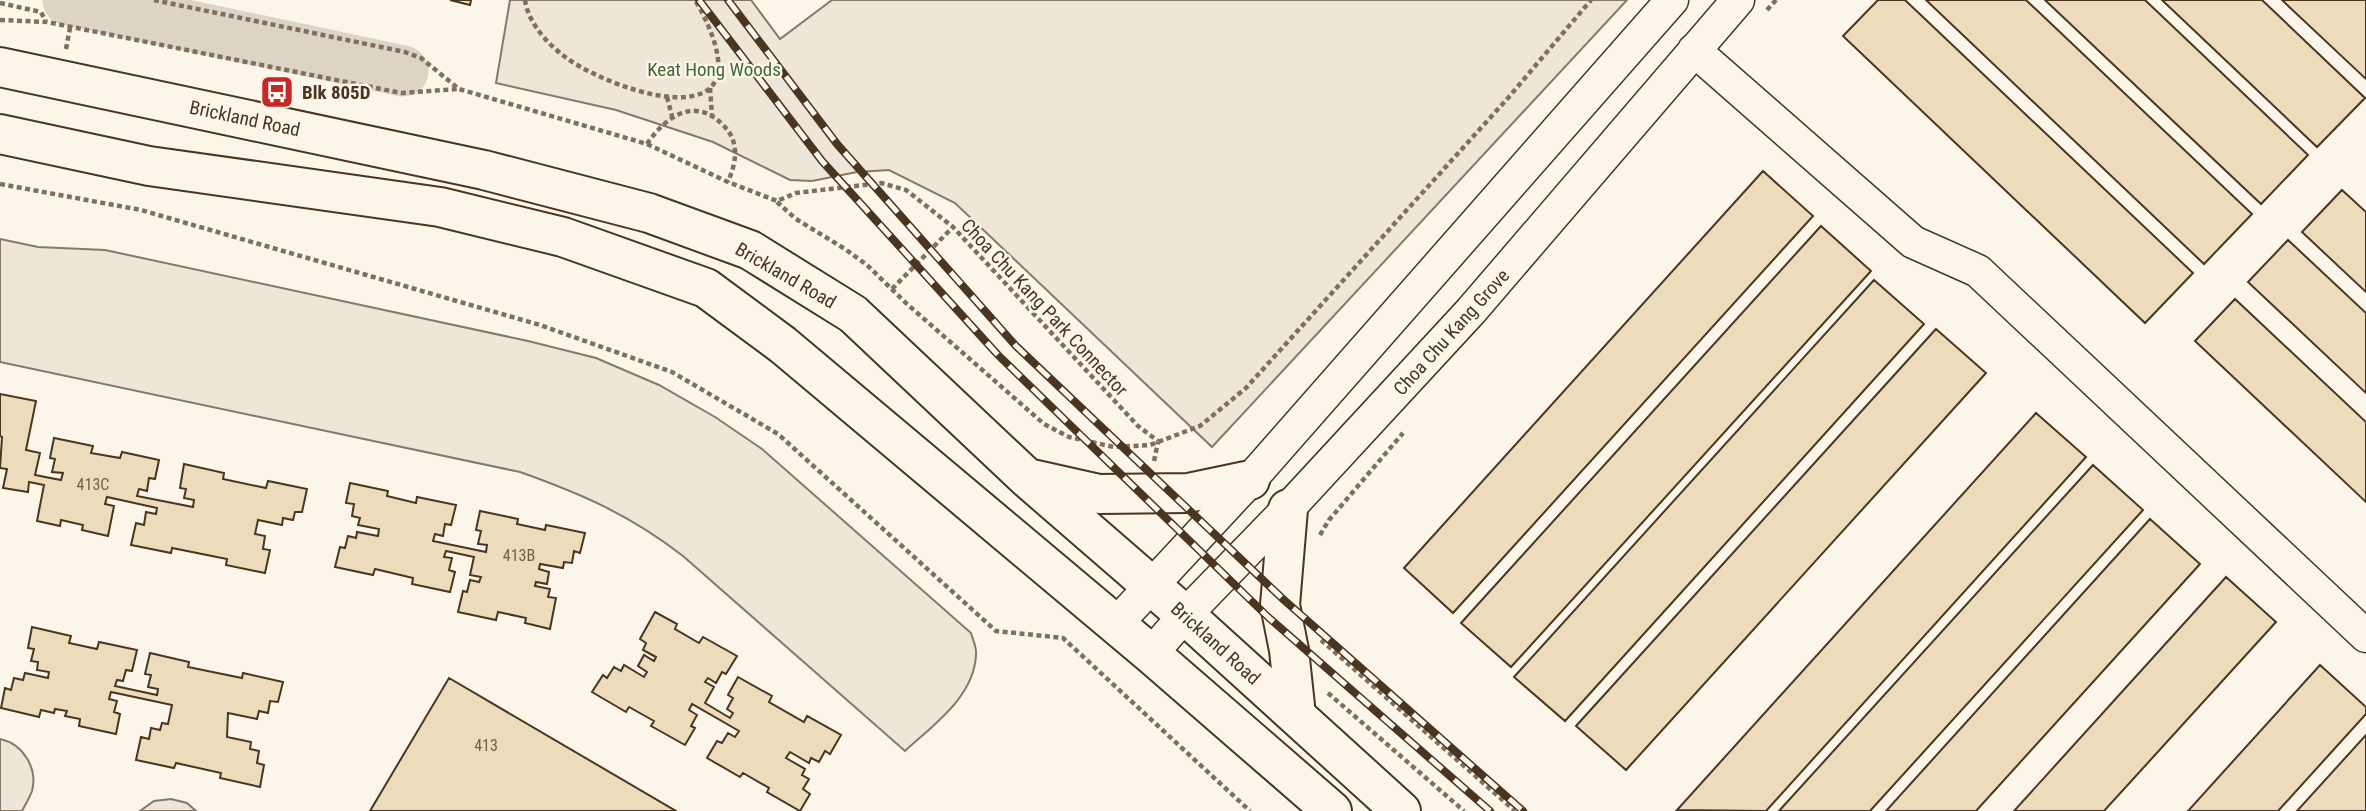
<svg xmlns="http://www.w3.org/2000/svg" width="2366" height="811" font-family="'Roboto Condensed',sans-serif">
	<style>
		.green { fill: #ede6d9; stroke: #887966; stroke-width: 2 }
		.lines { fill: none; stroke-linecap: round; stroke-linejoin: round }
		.river { stroke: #dcd4c6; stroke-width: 51 }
		.building { fill: #ecdcbc; stroke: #4a3520; stroke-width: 2 }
		.minor-casing { stroke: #4a3520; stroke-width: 35 }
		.major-casing { stroke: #4a3520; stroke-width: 42 }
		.path { stroke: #7f6f5c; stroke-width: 4.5; stroke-dasharray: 5 3.5; stroke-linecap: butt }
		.minor { stroke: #fbf6e9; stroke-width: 32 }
		.major { stroke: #fbf6e9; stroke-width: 38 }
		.rail-casing { stroke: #4a3520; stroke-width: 8 }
		.rail { stroke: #fbf6e9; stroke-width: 5; stroke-dasharray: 16; stroke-linecap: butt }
		.labels { text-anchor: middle; stroke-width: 5; stroke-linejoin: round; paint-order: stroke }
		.number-label { font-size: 16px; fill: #725f47 }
		.park-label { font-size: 19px; fill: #436837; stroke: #fbf6e9 }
		.poi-label { font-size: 19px; font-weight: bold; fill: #4a3520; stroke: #fbf6e9; text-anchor: start }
		.street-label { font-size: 19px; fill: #4a3520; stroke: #fbf6e9 }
	</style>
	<rect width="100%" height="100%" fill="#fbf6e9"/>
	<path class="green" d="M 510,0 L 751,0 L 780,39 L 832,0 L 1627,0 L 1212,447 L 955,203 L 889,170 L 857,172 L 812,181 L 790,180 L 713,142 L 616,110 L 496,83 Z
		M 0,239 L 38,247 L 105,250 L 528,341 L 596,358 L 659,385 L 715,417 L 762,449 L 971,633 C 973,640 977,648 976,655 C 974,697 933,725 905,751 L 683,556 C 630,515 582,494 520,472 L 0,362 Z
		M 0,739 C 23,744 38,768 32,791 C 30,797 25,805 22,811 L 0,811 Z
		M 171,799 L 187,803 L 196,811 L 140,811 L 154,801 Z"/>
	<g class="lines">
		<path class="river" d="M 68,0 L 403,71"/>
	</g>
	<path class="building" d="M 450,0 L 471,0 L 470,5 Z
		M 1878,0 L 1905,0 L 2193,273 L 2145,323 L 1843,36 Z
		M 1926,0 L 2026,0 L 2252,214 L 2204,264 Z
		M 2045,0 L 2145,0 L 2308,155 L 2261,204 Z
		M 2162,0 L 2262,0 L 2365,98 L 2317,147 Z
		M 2282,0 L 2366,0 L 2366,79 Z
		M 1763,171 L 1813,216 L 1453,613 L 1404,568 Z
		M 2342,190 L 2366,212 L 2366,292 L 2302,232 Z
		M 1821,226 L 1871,271 L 1511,667 L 1461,623 Z
		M 2288,240 L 2366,313 L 2366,393 L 2248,282 Z
		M 1874,280 L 1924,324 L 1565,721 L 1514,677 Z
		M 2235,299 L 2366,422 L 2366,502 L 2195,341 Z
		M 1936,329 L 1986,373 L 1626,770 L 1576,726 Z
		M 0,394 L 36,401 L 26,450 L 40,453 L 35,475 L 61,480 L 63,473 L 52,472 L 55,459 L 50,458 L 54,438 L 93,446 L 91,453 L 120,458 L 122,452 L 159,460 L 155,479 L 149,478 L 147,491 L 139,489 L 137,496 L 193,507 L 194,500 L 184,498 L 186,489 L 180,488 L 184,464 L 224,473 L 223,479 L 266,488 L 268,481 L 307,489 L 302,512 L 295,512 L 293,520 L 283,518 L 282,525 L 258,520 L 255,534 L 265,536 L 263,549 L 270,550 L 265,573 L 226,565 L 227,559 L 172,548 L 171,553 L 131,545 L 136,523 L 144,525 L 146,512 L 156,514 L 157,508 L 107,497 L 105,504 L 114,506 L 108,536 L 82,530 L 83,525 L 61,520 L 60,526 L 37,521 L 44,485 L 29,482 L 28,492 L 3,488 L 7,469 L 0,468 L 2,437 L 0,436 Z
		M 2036,413 L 2086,457 L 1766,811 L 1677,810 Z
		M 2093,465 L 2143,510 L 1870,811 L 1779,811 Z
		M 350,483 L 388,491 L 387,496 L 416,503 L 417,497 L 456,505 L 451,525 L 445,524 L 443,536 L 435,534 L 433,541 L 486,552 L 487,545 L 478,544 L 481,531 L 476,530 L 480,511 L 518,519 L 517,524 L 545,530 L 546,525 L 585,533 L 580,553 L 574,551 L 572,563 L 564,562 L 563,568 L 540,564 L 539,569 L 549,572 L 547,584 L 536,582 L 535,586 L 550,589 L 548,597 L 556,598 L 550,629 L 525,623 L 526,618 L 498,612 L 496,620 L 458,612 L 463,591 L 467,592 L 470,580 L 479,582 L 481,577 L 470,575 L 474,557 L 446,551 L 444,557 L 452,558 L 449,570 L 455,572 L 450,592 L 412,584 L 413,578 L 375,569 L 373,575 L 335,567 L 340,547 L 345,548 L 348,536 L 356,538 L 357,532 L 378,536 L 379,529 L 358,525 L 360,518 L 352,516 L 354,504 L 346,503 Z
		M 2150,519 L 2200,564 L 1976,811 L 1886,811 Z
		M 2226,577 L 2276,622 L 2104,811 L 2014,811 Z
		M 655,612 L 677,624 L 675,629 L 699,643 L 703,637 L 737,656 L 726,674 L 722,672 L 716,683 L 708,678 L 705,682 L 714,687 L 705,703 L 730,718 L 733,713 L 727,709 L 733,698 L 728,695 L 738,677 L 772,696 L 769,702 L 804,722 L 807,716 L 841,735 L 830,754 L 825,751 L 819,762 L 811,758 L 809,763 L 790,752 L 786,758 L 805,769 L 802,775 L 809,779 L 803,789 L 810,794 L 800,811 L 767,792 L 769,788 L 743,773 L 740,777 L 707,758 L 717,741 L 722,743 L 728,733 L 735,737 L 739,731 L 692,704 L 689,710 L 697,715 L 691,726 L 695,728 L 685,745 L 651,726 L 654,721 L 629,707 L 626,712 L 592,692 L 603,675 L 607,678 L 614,667 L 621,671 L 624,665 L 644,677 L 647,672 L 638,666 L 644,655 L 654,661 L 656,657 L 643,650 L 646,643 L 640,639 Z
		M 32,627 L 71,636 L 69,643 L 97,649 L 99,642 L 137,650 L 132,671 L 126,670 L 123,681 L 117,680 L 115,686 L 157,695 L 158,689 L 148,687 L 151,675 L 145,674 L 150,653 L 189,662 L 188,667 L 242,678 L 243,673 L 283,682 L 278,702 L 270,701 L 268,713 L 259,711 L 257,719 L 228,713 L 227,737 L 251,742 L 250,749 L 259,751 L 257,763 L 264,765 L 260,787 L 220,778 L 221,773 L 176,763 L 174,768 L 136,760 L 141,737 L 149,739 L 151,728 L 160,730 L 162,723 L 168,724 L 172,705 L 111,692 L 109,699 L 117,701 L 114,712 L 120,714 L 116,734 L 79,726 L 80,719 L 65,716 L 67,711 L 55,709 L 54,713 L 41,710 L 39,717 L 1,708 L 5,688 L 11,690 L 14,678 L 23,680 L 25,673 L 48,678 L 49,672 L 37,670 L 38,662 L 31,661 L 34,649 L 28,648 Z
		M 2320,665 L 2366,707 L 2366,714 L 2278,811 L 2188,811 Z
		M 449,678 L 676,811 L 370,811 Z
		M 2366,735 L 2366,811 L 2297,811 Z"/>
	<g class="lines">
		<defs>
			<path id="minor" d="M 1694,50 L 1913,242 L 1978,271 L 2366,636
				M 1116,624 L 1250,480 L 1672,0
				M 1151,654 L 1185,615 L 1288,509 L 1471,311 L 1738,0"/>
			<path id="major" d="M 0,67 L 484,170 L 649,213 L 750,250 L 853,314 L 1027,478 L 1185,615 L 1401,811
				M 0,134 L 149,166 L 440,207 L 563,237 L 706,288 L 783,345 L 1151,654 L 1332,811
				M 1032,479 L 1099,494 L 1188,493 L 1250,480
				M 1288,509 L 1280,605 L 1289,650 L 1296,715"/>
		</defs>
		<use href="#minor" class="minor-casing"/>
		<use href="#major" class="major-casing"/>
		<path class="path" d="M 154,0 L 405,52 L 421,58 L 459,89 L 647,144 L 728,182 L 777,201 L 796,193 L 881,183 L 906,190 L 953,227 L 1138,426 L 1158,441
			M 525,0 C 528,23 549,46 568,59 C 596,79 678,113 709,89 C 732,70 707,20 695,0
			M 0,3 L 41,12 L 46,22
			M 1767,10 L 1776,0
			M 0,20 L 47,22 L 401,93 L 458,89
			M 66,49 L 70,28
			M 710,88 L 712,115
			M 667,97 L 672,116
			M 647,144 C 666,116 695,96 723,125 C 730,132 734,139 735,150 C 736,160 732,172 728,182
			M 0,184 L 141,210 L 540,325 L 672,372 L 778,434 L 996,631 L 1063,638 L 1250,811
			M 777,202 L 796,219 L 845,249 L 867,265 L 907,304 L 1044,424 L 1069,437 L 1114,447 L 1150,445 L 1200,426 L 1246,388 L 1508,98 L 1591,0
			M 892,289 L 953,227
			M 1154,461 L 1158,442
			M 1320,535 L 1329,520 L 1403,433
			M 1321,640 L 1515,811
			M 1328,693 L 1464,811"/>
		<use href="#minor" class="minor"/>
		<use href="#major" class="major"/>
		<defs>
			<path id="rail" d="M 699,0 L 822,161 L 998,355 L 1268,617 L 1490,811
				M 728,0 L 837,144 L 1016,346 L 1284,600 L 1523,811"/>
		</defs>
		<use href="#rail" class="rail-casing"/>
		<use href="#rail" class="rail"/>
	</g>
	<defs>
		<symbol id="bus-square" viewBox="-11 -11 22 22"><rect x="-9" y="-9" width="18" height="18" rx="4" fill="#c62828" stroke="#fbf6e9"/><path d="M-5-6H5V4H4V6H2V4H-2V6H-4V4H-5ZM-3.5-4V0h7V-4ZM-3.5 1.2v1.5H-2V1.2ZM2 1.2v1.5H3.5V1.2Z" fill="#fff"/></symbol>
	</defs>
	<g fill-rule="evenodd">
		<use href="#bus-square" x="258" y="73" width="38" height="38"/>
	</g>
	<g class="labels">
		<g class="number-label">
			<text x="93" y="490">413C</text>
			<text x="519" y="561">413B</text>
			<text x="486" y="751">413</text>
		</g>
		<g class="park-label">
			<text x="714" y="76">Keat Hong Woods</text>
		</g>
		<g class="poi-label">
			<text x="302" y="99">Blk 805D</text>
		</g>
		<g class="street-label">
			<text transform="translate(245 118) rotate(12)" y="7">Brickland Road</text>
			<text transform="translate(786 275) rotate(30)" y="7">Brickland Road</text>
			<text transform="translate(1045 307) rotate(47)" y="7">Choa Chu Kang Park Connector</text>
			<text transform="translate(1451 332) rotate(-48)" y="7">Choa Chu Kang Grove</text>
			<text transform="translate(1216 643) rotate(42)" y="7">Brickland Road</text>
		</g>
	</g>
</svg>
